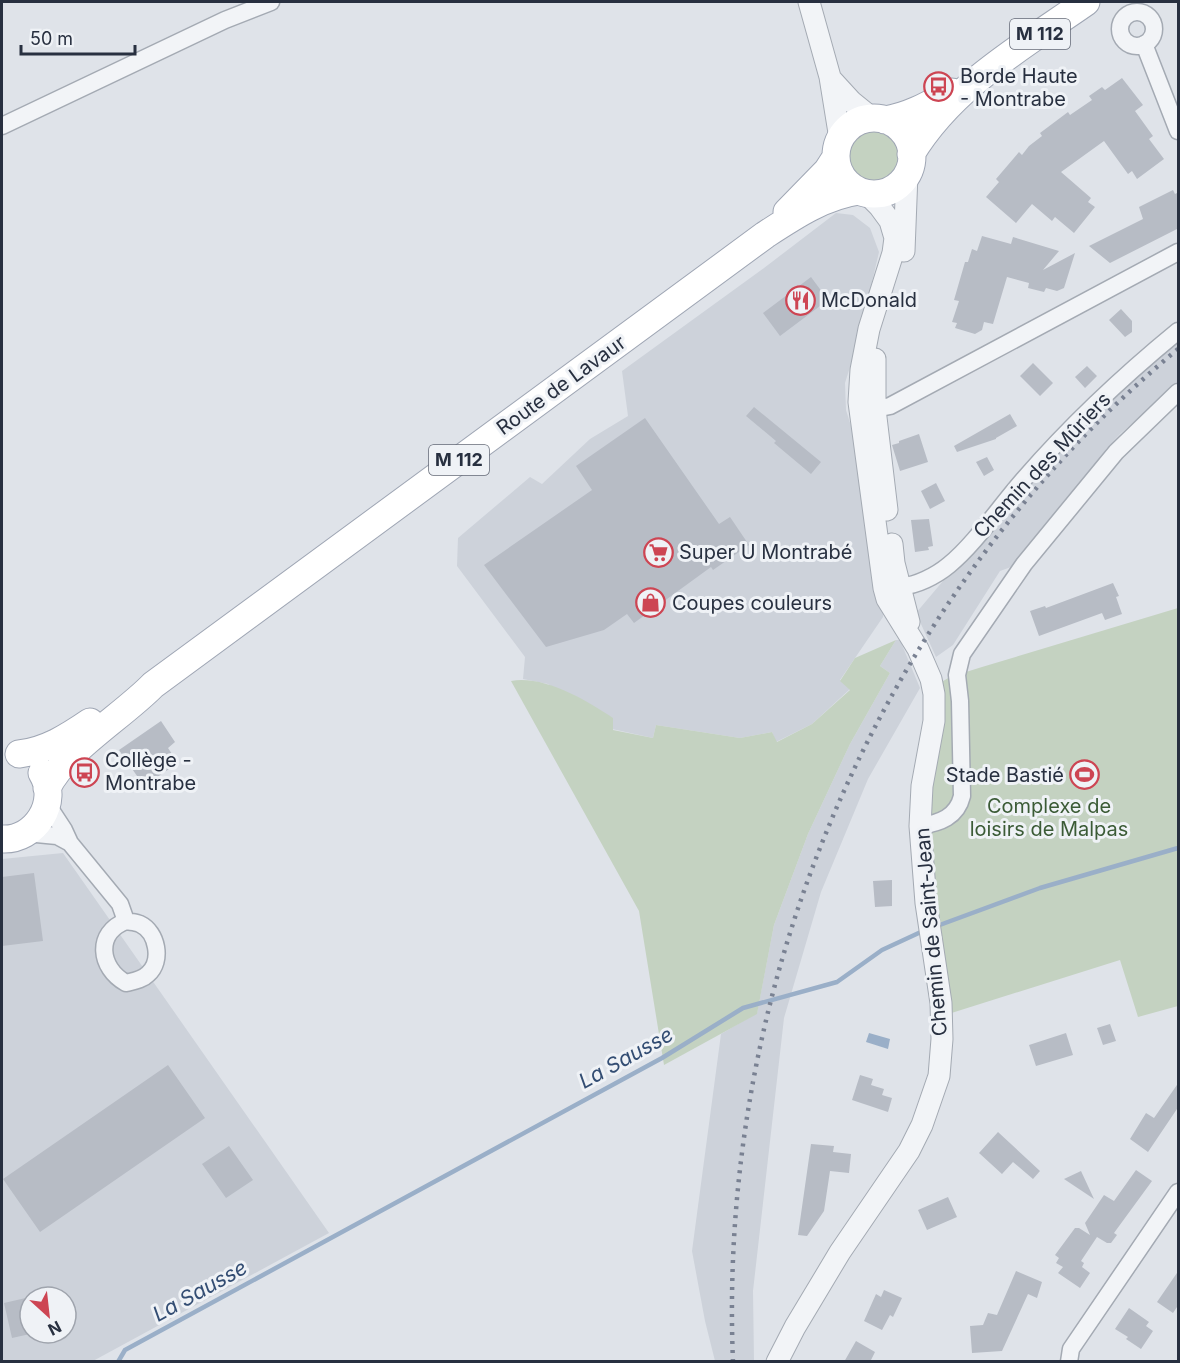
<svg xmlns="http://www.w3.org/2000/svg" width="1180" height="1363" font-family="Inter,sans-serif">
	<style>
		.built { fill: #cdd2da; fill-rule: evenodd }
		.green { fill: #c4d2c1 }
		.water { fill: #9aafc8 }
		.lines { fill: none; stroke-linecap: round; stroke-linejoin: round }
		.stream { stroke: #9aafc8; stroke-width: 4.5 }
		.building { fill: #b7bcc5 }
		.minor-casing { stroke: #a4aab3; stroke-width: 19 }
		.tertiary-casing { stroke: #a4aab3; stroke-width: 23 }
		.primary-casing { stroke: #9fa6b4; stroke-width: 29 }
		.minor { stroke: #f2f4f7; stroke-width: 16 }
		.tertiary { stroke: #f2f4f7; stroke-width: 21 }
		.primary { stroke: #fff; stroke-width: 27 }
		.rail { stroke: #798192; stroke-width: 4.5; stroke-dasharray: 3 6; stroke-linecap: butt }
		.labels { text-anchor: middle; stroke-width: 6; stroke-linejoin: round; paint-order: stroke }
		.shield { fill: #eff2f6; stroke: #646a77; stroke-width: 1.5 }
		.shield-label { font-size: 18px; font-weight: bold; fill: #283040 }
		.poi-label { font-size: 20px; fill: #283040; stroke: #eff2f6; text-anchor: start }
		.street-label { font-size: 20px; fill: #283040; stroke: #eff2f6 }
		.park-label { font-size: 20px; fill: #3b5b36; stroke: #eff2f6 }
		.water-label { font-size: 21px; font-style: italic; fill: #334d73; stroke: #eff2f6 }
	</style>
	<rect width="100%" height="100%" fill="#dfe3e9"/>
	<path class="built" d="M 836,213 L 853,215 L 870,228 L 879,252 L 859,338 L 845,383 L 846,410 L 855,439 L 884,606 L 883,617 L 840,680 L 850,689 L 812,724 L 776,742 L 772,732 L 740,738 L 656,725 L 653,738 L 612,729 L 548,684 L 523,679 L 525,657 L 457,566 L 458,538 L 530,477 L 542,484 L 590,439 L 628,416 L 622,371 L 764,268 Z
		M 1178,336 L 1178,384 L 1121,433 L 1106,449 L 1085,479 L 1024,553 L 1011,567 L 1000,571 L 953,645 L 936,657 L 916,613 L 1035,472 Z
		M 896,640 L 900,640 L 920,688 L 868,779 L 821,892 L 784,1018 L 753,1291 L 754,1361 L 715,1361 L 705,1321 L 692,1251 L 721,1034 L 757,1013 L 774,925 L 808,834 L 850,744 L 890,673 L 880,666 Z
		M 63,853 L 329,1233 L 93,1361 L 2,1362 L 2,859 ZM 30,1297 L 66,1297 L 66,1333 L 30,1333 Z"/>
	<path class="green" d="M848 156a25 25 0 1 1 50 0a25 25 0 1 1-50 0Z
		M 1178,608 L 1178,1006 L 1138,1017 L 1120,960 L 942,1016 L 928,920 L 933,687 L 950,677 L 982,667 Z
		M 896,640 L 880,666 L 890,673 L 850,744 L 808,834 L 774,925 L 757,1014 L 664,1065 L 639,911 L 511,681 C 544,675 586,700 613,718 L 613,730 L 653,738 L 656,725 L 740,738 L 772,732 L 777,742 L 812,724 L 850,690 L 840,681 L 855,658 Z"/>
	<path class="water" d="M 869,1033 L 890,1039 L 888,1049 L 866,1042 Z"/>
	<g class="lines">
		<path class="stream" d="M 937,926 L 1040,888 L 1178,848
			M 118,1362 L 125,1350 L 662,1058 L 743,1008 L 837,982 L 882,950 L 923,931"/>
	</g>
	<path class="building" d="M 1122,78 L 1143,105 L 1135,111 L 1153,136 L 1149,139 L 1164,159 L 1137,179 L 1132,171 L 1128,174 L 1104,141 L 1061,172 L 1091,198 L 1088,202 L 1095,207 L 1074,233 L 1055,217 L 1052,221 L 1032,204 L 1016,223 L 986,197 L 999,182 L 996,179 L 1019,152 L 1022,155 L 1029,146 L 1042,136 L 1040,133 L 1068,112 L 1070,115 L 1092,100 L 1089,96 L 1102,87 L 1105,90 Z
		M 1173,190 L 1175,194 L 1179,192 L 1179,228 L 1110,263 L 1089,246 L 1143,219 L 1139,207 Z
		M 982,236 L 1011,244 L 1013,237 L 1059,251 L 1043,270 L 1075,253 L 1064,288 L 1057,291 L 1046,288 L 1044,292 L 1028,288 L 1029,283 L 1007,277 L 993,324 L 984,322 L 982,330 L 975,334 L 955,328 L 957,323 L 952,322 L 959,301 L 954,300 L 965,262 L 968,262 L 972,249 L 977,251 Z
		M 811,277 L 828,300 L 780,336 L 763,313 Z
		M 1121,309 L 1132,321 L 1132,332 L 1125,337 L 1109,320 Z
		M 1033,363 L 1053,383 L 1040,396 L 1020,376 Z
		M 1087,366 L 1097,376 L 1085,388 L 1075,377 Z
		M 754,407 L 821,462 L 811,474 L 774,443 L 776,441 L 746,416 Z
		M 1010,414 L 1017,426 L 996,438 L 996,439 L 957,452 L 954,446 Z
		M 645,418 L 719,524 L 730,517 L 749,545 L 713,570 L 711,567 L 634,623 L 627,614 L 604,630 L 546,647 L 484,565 L 592,490 L 576,466 Z
		M 919,434 L 928,462 L 900,471 L 892,445 L 899,443 L 899,441 Z
		M 987,457 L 994,470 L 984,476 L 976,462 Z
		M 936,483 L 945,501 L 930,509 L 921,491 Z
		M 929,519 L 933,546 L 928,547 L 929,550 L 915,552 L 911,520 Z
		M 1113,583 L 1119,596 L 1116,597 L 1122,614 L 1105,620 L 1102,613 L 1039,636 L 1030,611 L 1045,606 L 1046,608 Z
		M 161,721 L 175,742 L 168,748 L 178,763 L 144,786 L 119,750 Z
		M 34,873 L 43,941 L 2,946 L 2,877 Z
		M 892,880 L 892,906 L 875,907 L 873,881 Z
		M 1110,1024 L 1116,1041 L 1103,1045 L 1097,1028 Z
		M 1066,1033 L 1073,1055 L 1036,1066 L 1029,1045 Z
		M 168,1065 L 205,1118 L 40,1232 L 3,1179 Z
		M 860,1075 L 873,1079 L 871,1085 L 884,1089 L 882,1095 L 892,1098 L 888,1112 L 852,1100 Z
		M 1179,1082 L 1179,1106 L 1148,1152 L 1130,1139 L 1146,1113 L 1154,1118 Z
		M 998,1132 L 1040,1171 L 1033,1179 L 1013,1162 L 1002,1174 L 979,1153 Z
		M 811,1144 L 834,1146 L 833,1152 L 851,1154 L 849,1173 L 830,1171 L 824,1211 L 807,1236 L 798,1235 Z
		M 229,1146 L 253,1180 L 226,1198 L 202,1164 Z
		M 1136,1170 L 1152,1181 L 1114,1233 L 1117,1235 L 1111,1243 L 1107,1243 L 1097,1237 L 1081,1261 L 1084,1263 L 1082,1267 L 1090,1273 L 1080,1288 L 1058,1273 L 1063,1267 L 1056,1263 L 1059,1258 L 1055,1255 L 1075,1228 L 1079,1228 L 1090,1235 L 1085,1223 L 1104,1195 L 1114,1201 Z
		M 1081,1171 L 1094,1199 L 1064,1179 Z
		M 948,1197 L 957,1217 L 927,1230 L 918,1210 Z
		M 1179,1270 L 1179,1304 L 1173,1313 L 1157,1302 Z
		M 1016,1271 L 1042,1282 L 1037,1298 L 1028,1294 L 1002,1351 L 972,1353 L 970,1326 L 983,1325 L 988,1313 L 997,1315 Z
		M 884,1290 L 902,1298 L 893,1317 L 890,1315 L 882,1330 L 864,1321 L 876,1294 L 881,1297 Z
		M 30,1297 L 30,1334 L 12,1338 L 4,1303 Z
		M 1129,1308 L 1149,1322 L 1146,1326 L 1153,1331 L 1141,1349 L 1126,1339 L 1128,1337 L 1115,1329 Z
		M 856,1341 L 875,1352 L 870,1362 L 844,1362 Z"/>
	<g class="lines">
		<defs>
			<path id="minor" d="M1120 29a17 17 0 1 1 34 0a17 17 0 1 1-34 0Z
				M 1144,44 L 1178,131
				M 2,126 L 225,20 L 271,2
				M 865,405 L 875,409 L 890,406 L 1178,252
				M 900,586 C 915,587 937,575 949,565 C 975,544 1001,505 1024,479 C 1071,425 1123,376 1178,331
				M 47,804 L 64,830 L 70,843 L 120,904 L 126,921
				M 920,826 C 940,823 957,817 962,796 L 960,701 L 957,675 L 962,654 L 1024,564 L 1116,452 L 1178,392
				M 26,833 L 57,836 L 70,843
				M 126,921 C 130,922 136,922 140,924 C 157,932 163,961 148,974 C 142,980 134,981 126,983 C 99,968 95,933 126,921 Z
				M 1069,1362 L 1071,1349 L 1178,1192"/>
			<path id="tertiary" d="M 809,2 L 830,77 L 840,139
				M 830,78 L 852,102 L 873,119
				M 904,251 L 907,174
				M 875,359 L 875,409 L 887,510
				M 892,544 L 894,563 L 909,622
				M 777,1362 L 795,1327 L 840,1252 L 909,1151 L 922,1125 L 939,1076 L 942,1039 L 941,1003 L 926,903 L 920,826 L 922,786 L 934,721 L 934,694 L 931,679 L 918,649 L 887,599 L 884,588 L 859,402 L 861,370 L 869,329 L 893,253 L 895,238 L 890,221 L 879,206 L 866,193"/>
			<path id="primary" d="M836 156a38 38 0 1 1 76 0a38 38 0 1 1-76 0Z
				M 885,120 C 910,116 930,104 952,92
				M 911,154 C 952,86 1023,46 1086,2
				M 787,212 L 827,171 L 836,157
				M 19,754 C 46,751 68,737 90,722
				M 47,788 C 64,751 123,716 153,685 L 765,235 C 794,216 824,196 859,191
				M 2,839 C 35,841 60,802 42,773"/>
		</defs>
		<use href="#minor" class="minor-casing"/>
		<use href="#tertiary" class="tertiary-casing"/>
		<use href="#primary" class="primary-casing"/>
		<use href="#minor" class="minor"/>
		<use href="#tertiary" class="tertiary"/>
		<use href="#primary" class="primary"/>
		<path class="rail" d="M 733,1362 C 717,977 882,595 1178,349"/>
	</g>
	<defs>
		<symbol id="bus-ring" viewBox="-11 -11 22 22"><circle r="9.5" fill="#eff2f6" stroke="#cd4553" stroke-width="1.5"/><path d="M-5-6H5V4H4V6H2V4H-2V6H-4V4H-5ZM-3.5-4V0h7V-4ZM-3.5 1.2v1.5H-2V1.2ZM2 1.2v1.5H3.5V1.2Z" fill="#cd4553"/></symbol>
		<symbol id="restaurant-ring" viewBox="-11 -11 22 22"><circle r="9.5" fill="#eff2f6" stroke="#cd4553" stroke-width="1.5"/><path d="M-5-6h1v4h1v-4h1v4h1v-4h1v5L-1.5 .5V6h-2V.5L-5-1ZM5-6V6H3V1.5H1.5Q1.5-4 5-6Z" fill="#cd4553"/></symbol>
		<symbol id="supermarket-ring" viewBox="-11 -11 22 22"><circle r="9.5" fill="#eff2f6" stroke="#cd4553" stroke-width="1.5"/><path d="M-6-5.5h2.5l.6 2H6L4.5 2H-2.5L-4.4-4H-6ZM-1.5 3.2a1.3 1.3 0 1 0 .1 0ZM3 3.2a1.3 1.3 0 1 0 .1 0Z" fill="#cd4553"/></symbol>
		<symbol id="shop-ring" viewBox="-11 -11 22 22"><circle r="9.5" fill="#eff2f6" stroke="#cd4553" stroke-width="1.5"/><path d="M-5-2.5h2.3a2.7 3.5 0 0 1 5.4 0H5L5.5 6h-11ZM-1.5-2.5h3a1.5 2.3 0 0 0-3 0Z" fill="#cd4553"/></symbol>
		<symbol id="stadium-ring" viewBox="-11 -11 22 22"><circle r="9.5" fill="#eff2f6" stroke="#cd4553" stroke-width="1.5"/><path d="M0-5a6.5 5 0 1 0 0 10a6.5 5 0 1 0 0-10ZM-3.5-1.8h7v3.6h-7Z" fill="#cd4553"/></symbol>
	</defs>
	<g fill-rule="evenodd">
		<use href="#bus-ring" x="922" y="70" width="33" height="33"/>
		<use href="#restaurant-ring" x="784" y="284" width="33" height="33"/>
		<use href="#supermarket-ring" x="642" y="536" width="33" height="33"/>
		<use href="#shop-ring" x="634" y="586" width="33" height="33"/>
		<use href="#bus-ring" x="68" y="756" width="33" height="33"/>
		<use href="#stadium-ring" x="1068" y="758" width="33" height="33"/>
	</g>
	<g class="labels">
		<g class="shield">
			<rect x="1010" y="19" width="60" height="30" rx="4.5"/>
			<rect x="429" y="445" width="60" height="30" rx="4.5"/>
		</g>
		<g class="shield-label">
			<text x="1040" y="40">M 112</text>
			<text x="459" y="466">M 112</text>
		</g>
		<g class="poi-label">
			<text x="960" y="83">Borde Haute<tspan x="960" dy="23">- Montrabe</tspan></text>
			<text x="821" y="307">McDonald</text>
			<text x="679" y="559">Super U Montrabé</text>
			<text x="672" y="610">Coupes couleurs</text>
			<text x="105" y="767">Collège -<tspan x="105" dy="23">Montrabe</tspan></text>
			<text x="1064" y="782" text-anchor="end">Stade Bastié</text>
		</g>
		<g class="street-label">
			<text transform="translate(561 385) rotate(-36)" y="7">Route de Lavaur</text>
			<text transform="translate(1042 465) rotate(-47)" y="7">Chemin des Mûriers</text>
			<text transform="translate(931 932) rotate(-95)" y="7">Chemin de Saint-Jean</text>
		</g>
		<g class="park-label">
			<text x="1049" y="813">Complexe de<tspan x="1049" dy="23">loisirs de Malpas</tspan></text>
		</g>
		<g class="water-label">
			<text transform="translate(626 1058) rotate(-29)" y="7">La Sausse</text>
			<text transform="translate(200 1291) rotate(-29)" y="7">La Sausse</text>
		</g>
	</g>
	<rect width="1180" height="1363" fill="none" stroke="#283040" stroke-width="6"/>
	<g transform="translate(48 1315) rotate(153)"><circle r="28" fill="#eff2f6" stroke="#9fa4ad" stroke-width="1.5"/>
	<path d="M0-4.5L10 22L0 15L-10 22Z" fill="#cd4553"/>
	<text y="-9" font-size="16" font-weight="bold" text-anchor="middle" fill="#283040">N</text>
	</g>
	<path d="M21 45v9h114v-9" fill="none" stroke="#283040" stroke-width="3"/>
	<text x="30" y="45" font-size="18" fill="#283040" stroke="#eff2f6" stroke-width="4.5" paint-order="stroke">50 m</text>
</svg>
